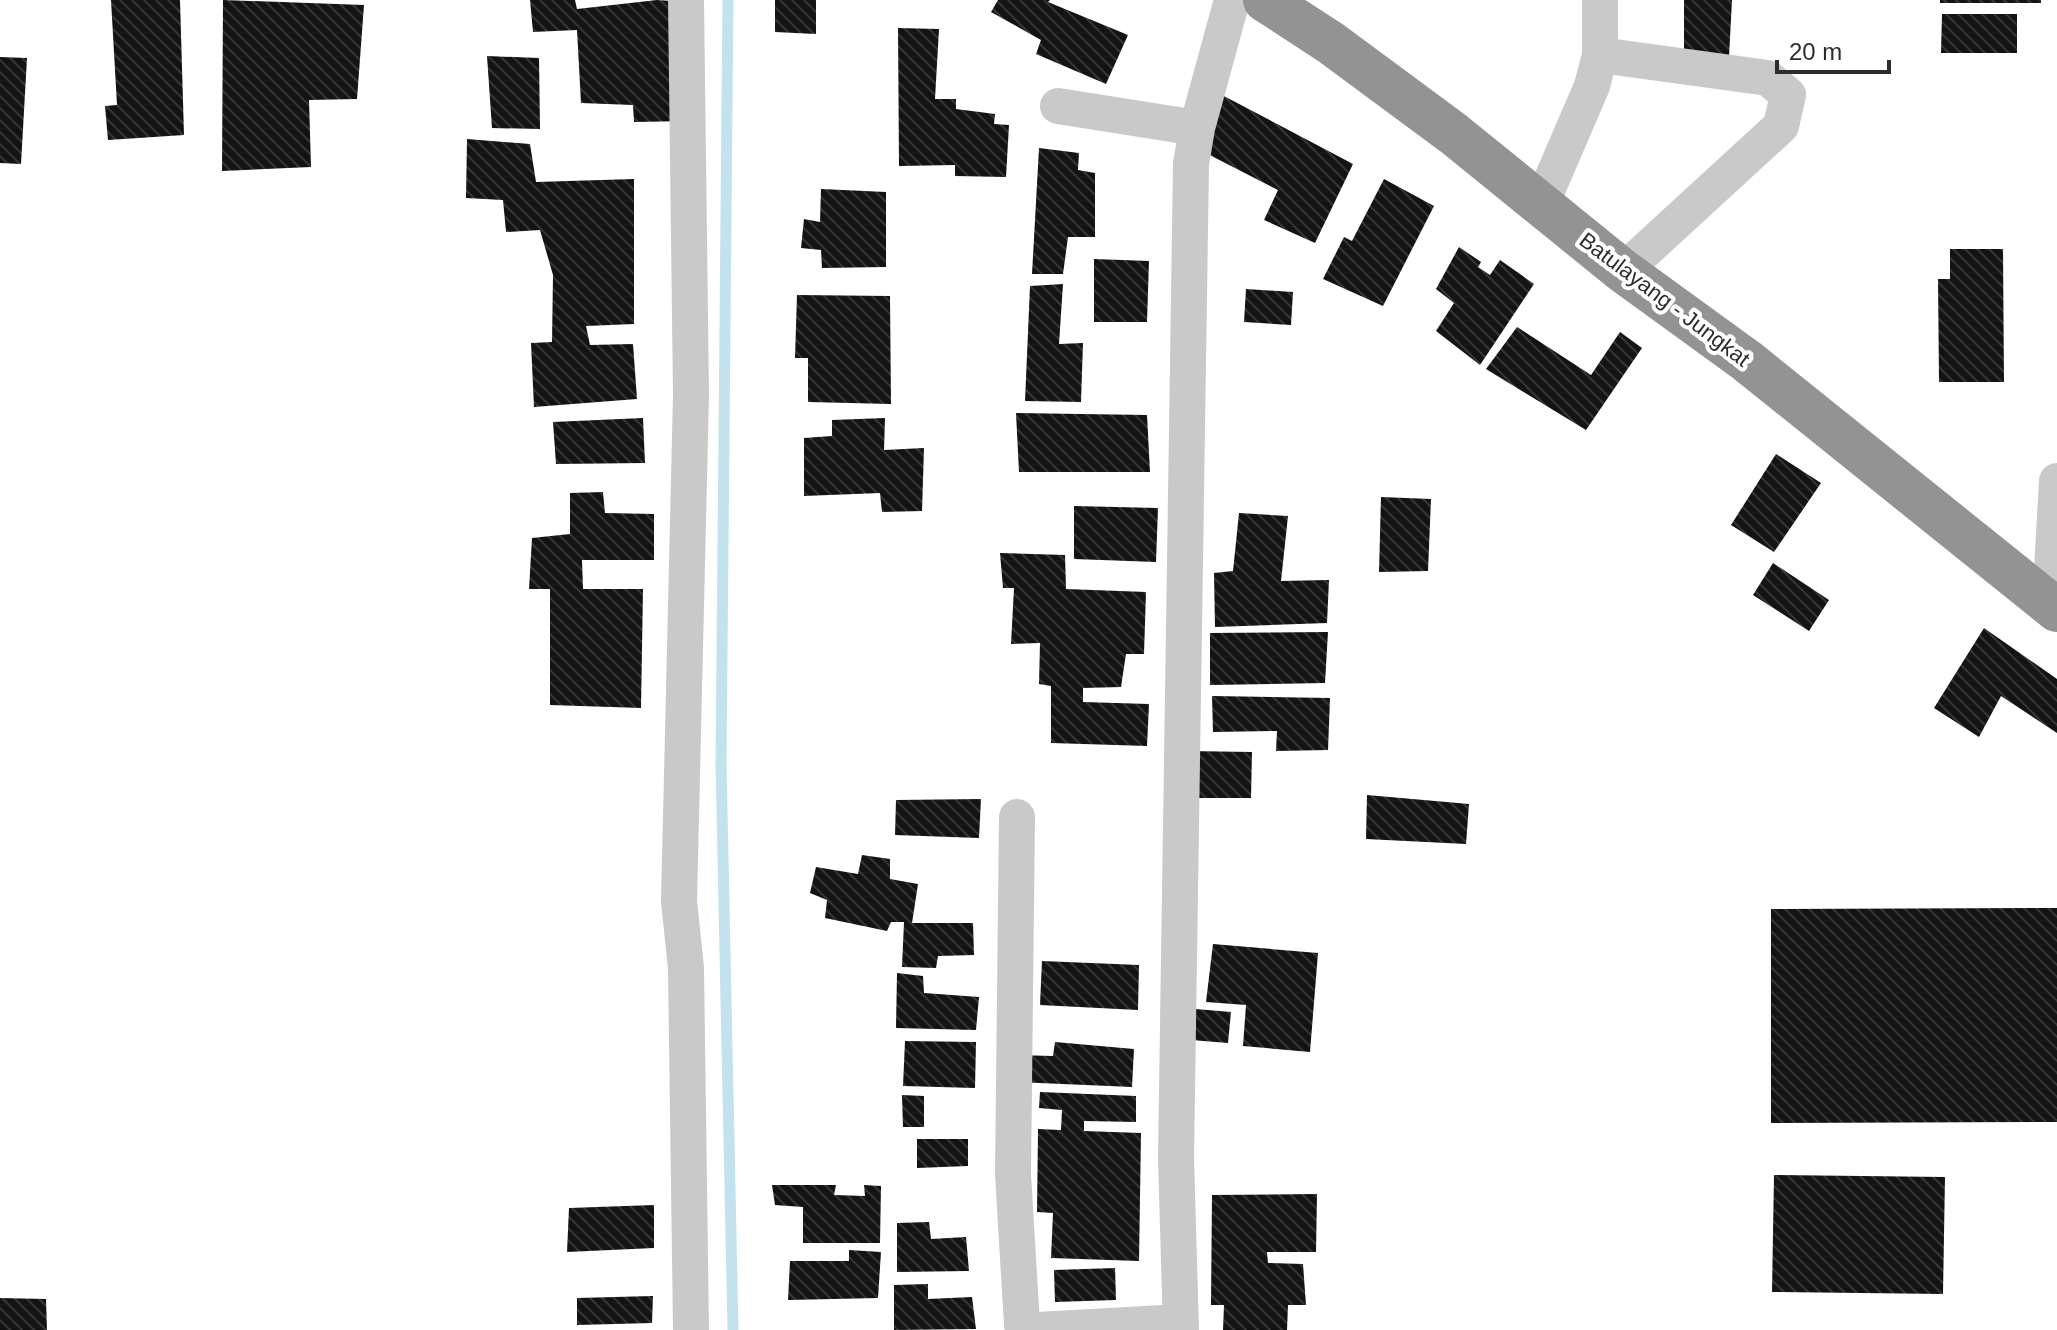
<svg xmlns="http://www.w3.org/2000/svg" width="2057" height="1330" font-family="Helvetica,sans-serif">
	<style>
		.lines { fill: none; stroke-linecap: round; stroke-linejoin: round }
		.stream { stroke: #c2e2ee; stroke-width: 11 }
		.building { fill: url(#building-back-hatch) }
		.street { stroke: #c9c9c9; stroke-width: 36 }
		.highway { stroke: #939393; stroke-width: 44 }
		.labels { text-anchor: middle; stroke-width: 8; stroke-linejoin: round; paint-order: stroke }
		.street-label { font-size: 22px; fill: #2c2c2c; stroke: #fff }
	</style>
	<defs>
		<pattern id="building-back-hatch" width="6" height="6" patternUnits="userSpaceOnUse" patternTransform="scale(2)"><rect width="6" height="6" fill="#131313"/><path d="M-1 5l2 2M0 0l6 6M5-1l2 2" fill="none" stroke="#363636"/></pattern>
	</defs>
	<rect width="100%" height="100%" fill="#fff"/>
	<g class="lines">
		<path class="stream" d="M 728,0 L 721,763 L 733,1330"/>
	</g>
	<path class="building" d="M 111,0 L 180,0 L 184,135 L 108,140 L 105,106 L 117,105 Z
		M 223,0 L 364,5 L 357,99 L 309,100 L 311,167 L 222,171 Z
		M 530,0 L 575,0 L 577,9 L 657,0 L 686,2 L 688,121 L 634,122 L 633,105 L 581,103 L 577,30 L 533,32 Z
		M 775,0 L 816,0 L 816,34 L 775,32 Z
		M 998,0 L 1050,0 L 1048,2 L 1128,35 L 1106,84 L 1036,54 L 1041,40 L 991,12 Z
		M 1684,0 L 1732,0 L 1729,57 L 1684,57 Z
		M 1940,0 L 2041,0 L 2041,3 L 1940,3 Z
		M 1942,14 L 2017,14 L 2017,53 L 1941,53 Z
		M 898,28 L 939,29 L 935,99 L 956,99 L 956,109 L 995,114 L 994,124 L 1009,125 L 1006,177 L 955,176 L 955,165 L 899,166 Z
		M 487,56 L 539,58 L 540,129 L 492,128 Z
		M 0,57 L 27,58 L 21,164 L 0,163 Z
		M 1220,94 L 1353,164 L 1315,243 L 1264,220 L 1278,190 L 1194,147 Z
		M 467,139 L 530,144 L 536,182 L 634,179 L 634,324 L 586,326 L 590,345 L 633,344 L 637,399 L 534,407 L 531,343 L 552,342 L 553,275 L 540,230 L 506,232 L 503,200 L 466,198 Z
		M 1039,148 L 1079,153 L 1078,170 L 1095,173 L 1095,237 L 1068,237 L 1063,274 L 1032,274 Z
		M 1384,179 L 1434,206 L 1383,306 L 1323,279 L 1344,237 L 1352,241 Z
		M 821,189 L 886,192 L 886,267 L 822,268 L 821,250 L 801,248 L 804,219 L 820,222 Z
		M 1459,247 L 1481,262 L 1478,267 L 1490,275 L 1500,260 L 1534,284 L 1480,365 L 1436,331 L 1454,303 L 1436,289 Z
		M 1950,249 L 2003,249 L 2004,382 L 1939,382 L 1938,279 L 1950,279 Z
		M 1094,259 L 1149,261 L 1147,322 L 1094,322 Z
		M 1063,284 L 1059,344 L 1083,343 L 1081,402 L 1025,401 L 1030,286 Z
		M 1246,289 L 1293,292 L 1291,325 L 1244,322 Z
		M 797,295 L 890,296 L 891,404 L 808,402 L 808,358 L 795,358 Z
		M 1517,327 L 1591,375 L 1620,332 L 1642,348 L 1586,430 L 1486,369 Z
		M 1016,413 L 1147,415 L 1150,472 L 1019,472 Z
		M 643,418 L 645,463 L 556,464 L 553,422 Z
		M 885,418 L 884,450 L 924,448 L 922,511 L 882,512 L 880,493 L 804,496 L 804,438 L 832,436 L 832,420 Z
		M 1776,454 L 1821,483 L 1774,552 L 1731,525 Z
		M 603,492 L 605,513 L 654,514 L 654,560 L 582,560 L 583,589 L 643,589 L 641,708 L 550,705 L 550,589 L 529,589 L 532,538 L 570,534 L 570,493 Z
		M 1381,497 L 1431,499 L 1428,571 L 1379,572 Z
		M 1074,506 L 1158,508 L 1156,562 L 1074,559 Z
		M 1239,513 L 1288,516 L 1281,581 L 1329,580 L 1327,623 L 1215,627 L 1214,573 L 1233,571 Z
		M 1000,553 L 1065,555 L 1066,589 L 1146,592 L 1144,654 L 1126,654 L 1121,687 L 1083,688 L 1083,702 L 1149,704 L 1147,746 L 1051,743 L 1051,686 L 1039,684 L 1040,643 L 1011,644 L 1014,588 L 1003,588 Z
		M 1773,563 L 1829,600 L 1809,631 L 1753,595 Z
		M 1984,628 L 2057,679 L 2057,733 L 2001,696 L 1979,737 L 1934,708 Z
		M 1328,632 L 1325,683 L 1210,685 L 1210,633 Z
		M 1212,696 L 1330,698 L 1328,750 L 1276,751 L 1277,731 L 1213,732 Z
		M 1189,751 L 1252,752 L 1251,798 L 1187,798 Z
		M 1367,795 L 1469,804 L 1466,844 L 1366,839 Z
		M 981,799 L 979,838 L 895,835 L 896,800 Z
		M 862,855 L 890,859 L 890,879 L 918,884 L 912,923 L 973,923 L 974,955 L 938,956 L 936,968 L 902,967 L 904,922 L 891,922 L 887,931 L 825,918 L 827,900 L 810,893 L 816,867 L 858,874 Z
		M 2057,908 L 2057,1122 L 1771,1123 L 1771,909 Z
		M 1213,944 L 1318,953 L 1310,1052 L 1243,1046 L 1246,1005 L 1206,1002 Z
		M 1042,961 L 1139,965 L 1138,1010 L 1040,1005 Z
		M 897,973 L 923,976 L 924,993 L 979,997 L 976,1030 L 896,1028 Z
		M 1184,1008 L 1231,1012 L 1228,1043 L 1179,1039 Z
		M 905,1041 L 976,1042 L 975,1088 L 903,1086 Z
		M 1055,1042 L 1134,1049 L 1132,1087 L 1016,1082 L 1016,1055 L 1053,1056 Z
		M 1040,1092 L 1136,1096 L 1136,1122 L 1084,1121 L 1084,1131 L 1141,1133 L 1139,1261 L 1051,1258 L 1053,1213 L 1037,1212 L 1038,1129 L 1061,1130 L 1062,1110 L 1039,1108 Z
		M 902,1095 L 924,1096 L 924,1127 L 903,1127 Z
		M 917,1139 L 968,1139 L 968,1166 L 917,1168 Z
		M 1774,1175 L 1945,1177 L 1943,1294 L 1772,1292 Z
		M 772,1185 L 836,1185 L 834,1195 L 865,1196 L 864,1185 L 881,1186 L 880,1243 L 803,1243 L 803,1207 L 775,1205 Z
		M 1317,1194 L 1316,1252 L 1267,1252 L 1268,1263 L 1303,1264 L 1306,1305 L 1288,1305 L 1287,1330 L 1223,1330 L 1224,1305 L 1211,1305 L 1212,1195 Z
		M 654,1205 L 654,1248 L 567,1252 L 569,1208 Z
		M 929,1222 L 931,1239 L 966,1237 L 969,1271 L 897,1272 L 897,1223 Z
		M 849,1250 L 881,1252 L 878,1298 L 788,1300 L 790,1261 L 849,1261 Z
		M 1115,1268 L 1116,1300 L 1055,1302 L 1054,1270 Z
		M 928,1284 L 928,1299 L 972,1297 L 976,1329 L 894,1330 L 894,1285 Z
		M 653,1296 L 652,1323 L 577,1325 L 577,1298 Z
		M 0,1298 L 46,1299 L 47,1330 L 0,1330 Z"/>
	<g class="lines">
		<path class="street" d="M 686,0 L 691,395 L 679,901 L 686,968 L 691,1330
			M 1600,55 L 1768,78 L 1788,95 L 1781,126 L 1623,271
			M 1058,106 L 1197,128
			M 1542,202 L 1592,86 L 1600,55 L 1600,0
			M 2050,605 L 2057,481
			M 1017,817 L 1013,1174 L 1022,1325 L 1031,1330
			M 1038,1330 L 1181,1322
			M 1181,1330 L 1176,1158 L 1191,164 L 1197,128 L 1232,0"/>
		<path class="highway" d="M 1265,0 L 1331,43 L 1454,134 L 1623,271 L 1747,361 L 2057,610"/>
	</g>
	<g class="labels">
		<g class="street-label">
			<text transform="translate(1665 299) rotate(37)" y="8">Batulayang - Jungkat</text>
		</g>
	</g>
	<path d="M1777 60v12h112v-12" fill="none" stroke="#2c2c2c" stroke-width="4"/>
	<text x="1789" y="60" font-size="24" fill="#2c2c2c" stroke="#ffffff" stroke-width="6" paint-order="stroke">20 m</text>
</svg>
